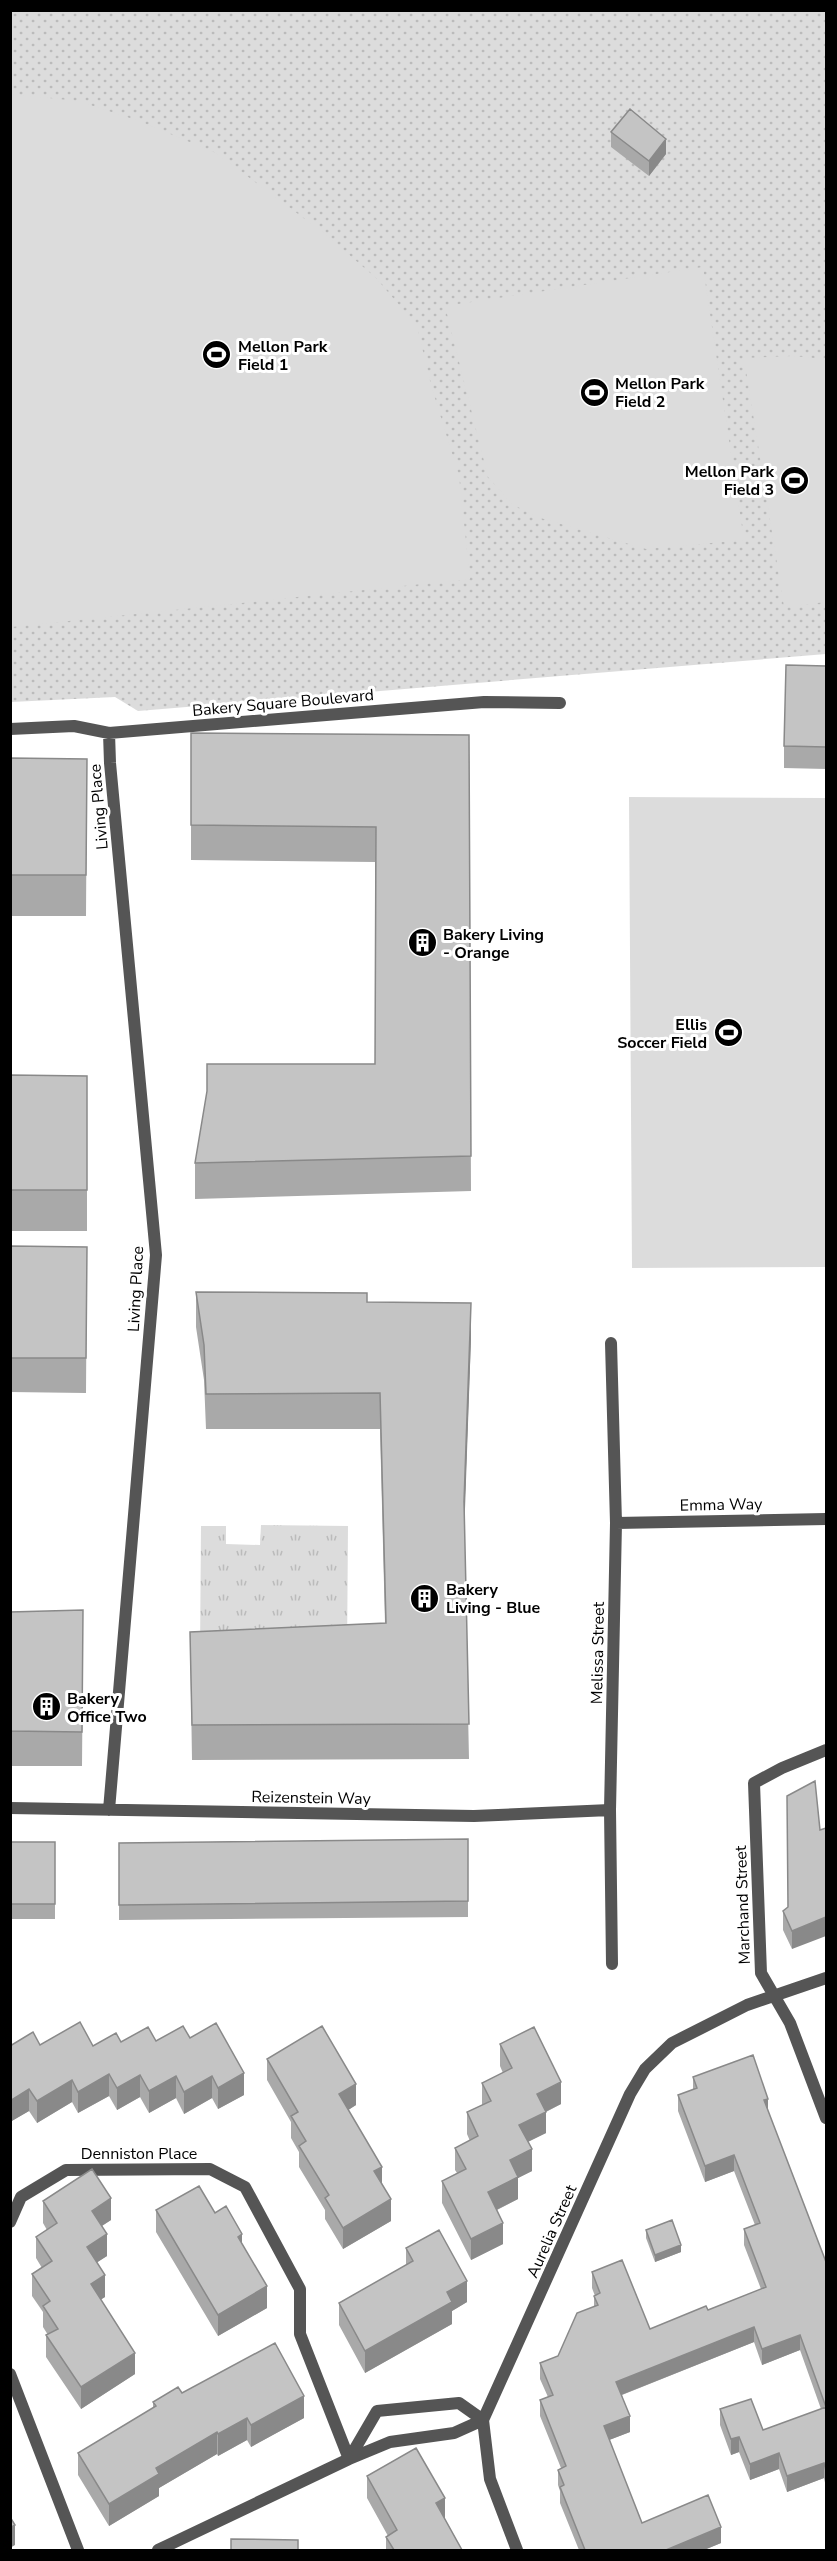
<svg xmlns="http://www.w3.org/2000/svg" width="837" height="2561" font-family="'Nunito Sans',sans-serif">
	<style>
		.grass { fill: url(#grass-tufts) }
		.park { fill: url(#park-dots) }
		.pitch { fill: #dcdcdc }
		.lines { fill: none; stroke-linecap: round; stroke-linejoin: round }
		.minor { stroke: #555; stroke-width: 12 }
		.wall { fill: #a9a9a9 }
		.shaded-wall { fill: #898989 }
		.building { fill: #c4c4c4; stroke: #898989; stroke-width: 1.5 }
		.labels { text-anchor: middle; stroke-width: 6; stroke-linejoin: round; paint-order: stroke }
		.poi-label { font-size: 16px; font-weight: bold; fill: #000; stroke: #fff; text-anchor: start }
		.street-label { font-size: 16px; fill: #000; stroke: #fff }
	</style>
	<defs>
		<pattern id="grass-tufts" width="24" height="20" patternUnits="userSpaceOnUse" patternTransform="scale(1.5)"><rect width="24" height="20" fill="#dcdcdc"/><path d="M3 7l-1-3M5 7V3M7 7l1-3M15 17l-1-3M17 17v-4M19 17l1-3" fill="none" stroke="#bbb"/></pattern>
		<pattern id="park-dots" width="8" height="8" patternUnits="userSpaceOnUse" patternTransform="scale(1.5)"><rect width="8" height="8" fill="#dcdcdc"/><path d="M2 2h.1M6 6h.1" fill="none" stroke="#bbb" stroke-width="1.8" stroke-linecap="round"/></pattern>
	</defs>
	<rect width="100%" height="100%" fill="#fff"/>
	<path class="grass" d="M 261,1525 L 348,1526 L 347,1656 L 200,1653 L 201,1526 L 226,1526 L 226,1544 L 260,1545 Z"/>
	<path class="park" d="M 10,11 L 826,11 L 826,654 L 138,711 L 115,697 L 11,702 Z"/>
	<path class="pitch" d="M 10,94 L 78,101 L 139,121 L 216,153 L 325,234 L 376,278 L 417,326 L 431,385 L 459,476 L 470,579 L 11,627 Z
		M 703,267 L 744,540 L 646,549 L 537,517 L 512,504 L 488,477 L 445,306 Z
		M 792,356 L 826,359 L 826,602 L 784,607 L 744,358 Z
		M 629,797 L 826,798 L 826,1267 L 632,1268 Z"/>
	<g class="lines">
		<path class="minor" d="M 10,729 L 74,726 L 109,733 L 484,702 L 560,703
			M 611,1343 L 616,1523 L 610,1810 L 612,1964
			M 616,1523 L 826,1519
			M 826,1750 L 782,1768 L 754,1783 L 761,1973 L 790,2023 L 826,2118
			M 10,1808 L 474,1816 L 610,1810
			M 109,1810 L 156,1255 L 110,763 L 109,733
			M 10,2222 L 21,2197 L 66,2170 L 210,2169 L 245,2187 L 300,2289 L 300,2334 L 349,2459
			M 10,2374 L 78,2550
			M 349,2459 L 377,2411 L 459,2403 L 483,2420
			M 158,2550 L 349,2459 L 390,2442 L 454,2433 L 483,2420
			M 517,2550 L 490,2479 L 483,2420 L 630,2094 L 645,2069 L 672,2043 L 747,2005 L 826,1978"/>
	</g>
	<path class="wall" d="M 611,132 L 666,154 L 649,176 L 611,147 Z
		M 826,666 L 826,769 L 784,768 L 784,746 Z
		M 191,733 L 469,735 L 471,1191 L 195,1199 L 195,1163 L 375,1064 L 375,862 L 191,860 Z
		M 10,758 L 87,759 L 86,916 L 10,916 Z
		M 10,1075 L 87,1076 L 87,1231 L 10,1231 Z
		M 10,1246 L 87,1247 L 86,1393 L 10,1392 Z
		M 196,1292 L 367,1302 L 471,1338 L 464,1524 L 469,1759 L 192,1760 L 190,1632 L 385,1623 L 380,1429 L 206,1429 L 204,1380 L 196,1327 Z
		M 10,1612 L 83,1645 L 82,1766 L 10,1766 Z
		M 820,1830 L 792,1949 L 783,1930 L 783,1911 L 788,1907 Z
		M 468,1839 L 468,1917 L 119,1920 L 119,1843 Z
		M 10,1842 L 55,1842 L 55,1919 L 10,1919 Z
		M 190,2038 L 244,2095 L 218,2109 L 212,2098 L 184,2114 L 176,2098 L 149,2113 L 140,2097 L 117,2110 L 109,2096 L 78,2113 L 72,2102 L 37,2123 L 29,2111 L 10,2122 L 10,2046 L 93,2046 L 121,2042 L 156,2041 Z
		M 500,2044 L 561,2104 L 546,2112 L 546,2133 L 528,2142 L 532,2171 L 518,2178 L 518,2199 L 497,2210 L 503,2244 L 471,2260 L 442,2203 L 442,2181 L 457,2173 L 455,2170 L 455,2148 L 470,2141 L 467,2134 L 467,2112 L 482,2105 L 482,2083 L 503,2073 L 500,2066 Z
		M 267,2059 L 356,2105 L 348,2110 L 382,2183 L 391,2221 L 343,2249 L 325,2219 L 325,2210 L 299,2167 L 299,2152 L 291,2138 L 291,2122 L 267,2080 Z
		M 693,2077 L 768,2112 L 826,2262 L 826,2487 L 824,2478 L 787,2492 L 779,2469 L 750,2480 L 739,2452 L 731,2455 L 720,2425 L 720,2409 L 763,2430 L 821,2409 L 800,2350 L 762,2365 L 754,2342 L 622,2395 L 630,2432 L 609,2440 L 642,2523 L 721,2543 L 704,2550 L 579,2550 L 560,2503 L 560,2491 L 558,2485 L 558,2470 L 561,2468 L 540,2416 L 540,2400 L 548,2397 L 540,2379 L 540,2363 L 558,2356 L 594,2307 L 594,2296 L 595,2296 L 592,2288 L 592,2272 L 650,2329 L 708,2310 L 761,2289 L 744,2245 L 744,2229 L 755,2225 L 734,2171 L 705,2182 L 678,2111 L 678,2095 L 693,2090 Z
		M 43,2201 L 111,2220 L 102,2226 L 107,2256 L 97,2262 L 105,2297 L 101,2299 L 135,2374 L 81,2409 L 46,2357 L 46,2335 L 48,2335 L 43,2327 L 43,2312 L 32,2296 L 32,2274 L 42,2268 L 36,2258 L 36,2237 L 47,2230 L 43,2223 Z
		M 156,2210 L 215,2213 L 242,2245 L 267,2308 L 218,2336 L 156,2232 Z
		M 646,2230 L 681,2252 L 655,2262 L 646,2238 Z
		M 406,2248 L 467,2302 L 452,2311 L 452,2324 L 365,2373 L 339,2325 L 339,2303 L 406,2265 Z
		M 182,2393 L 304,2418 L 251,2447 L 247,2440 L 218,2456 L 217,2454 L 159,2488 L 159,2496 L 109,2526 L 78,2475 L 78,2453 L 153,2408 L 153,2402 Z
		M 367,2476 L 445,2519 L 462,2550 L 386,2550 L 386,2537 L 388,2536 L 367,2498 Z"/>
	<path class="shaded-wall" d="M 666,139 L 666,154 L 649,176 L 649,161 Z
		M 471,1303 L 471,1338 L 464,1538 L 464,1502 Z
		M 826,1917 L 826,1936 L 792,1949 L 792,1931 Z
		M 244,2073 L 244,2095 L 218,2109 L 218,2088 Z
		M 109,2074 L 109,2096 L 78,2113 L 78,2092 Z
		M 140,2075 L 140,2097 L 117,2110 L 117,2088 Z
		M 176,2076 L 176,2098 L 149,2113 L 149,2091 Z
		M 212,2076 L 212,2098 L 184,2114 L 184,2092 Z
		M 72,2080 L 72,2102 L 37,2123 L 37,2101 Z
		M 561,2082 L 561,2104 L 537,2116 L 537,2094 Z
		M 356,2084 L 356,2105 L 339,2116 L 339,2094 Z
		M 29,2089 L 29,2111 L 10,2122 L 10,2101 Z
		M 768,2099 L 768,2115 L 764,2100 Z
		M 546,2112 L 546,2133 L 519,2146 L 519,2125 Z
		M 532,2149 L 532,2171 L 518,2178 L 518,2199 L 488,2214 L 488,2192 L 510,2160 Z
		M 734,2155 L 734,2171 L 705,2182 L 705,2166 Z
		M 382,2167 L 382,2189 L 374,2171 Z
		M 111,2198 L 111,2220 L 92,2232 L 92,2211 Z
		M 391,2199 L 391,2221 L 343,2249 L 343,2228 Z
		M 503,2223 L 503,2244 L 471,2260 L 471,2239 Z
		M 107,2234 L 107,2256 L 87,2269 L 87,2247 Z
		M 242,2234 L 242,2256 L 238,2237 Z
		M 681,2245 L 681,2252 L 655,2262 L 655,2255 Z
		M 105,2275 L 105,2297 L 91,2306 L 91,2284 Z
		M 467,2281 L 467,2302 L 452,2311 L 452,2324 L 365,2373 L 365,2351 L 447,2292 Z
		M 267,2286 L 267,2308 L 218,2336 L 218,2315 Z
		M 754,2327 L 754,2342 L 616,2397 L 616,2382 Z
		M 800,2335 L 800,2350 L 762,2365 L 762,2349 Z
		M 135,2353 L 135,2374 L 81,2409 L 81,2387 Z
		M 304,2396 L 304,2418 L 251,2447 L 251,2425 Z
		M 630,2416 L 630,2432 L 604,2442 L 604,2426 Z
		M 247,2418 L 247,2440 L 218,2456 L 218,2434 Z
		M 217,2432 L 217,2454 L 159,2488 L 159,2496 L 109,2526 L 109,2504 L 156,2468 Z
		M 739,2437 L 739,2452 L 731,2455 L 731,2439 Z
		M 779,2453 L 779,2469 L 750,2480 L 750,2464 Z
		M 824,2463 L 824,2478 L 787,2492 L 787,2476 Z
		M 445,2498 L 445,2520 L 436,2503 Z
		M 15,2525 L 15,2545 L 10,2548 L 10,2528 Z
		M 721,2527 L 721,2543 L 704,2550 L 666,2550 Z"/>
	<path class="building" d="M 630,109 L 666,139 L 649,161 L 611,132 Z
		M 786,665 L 826,666 L 826,747 L 784,746 Z
		M 191,733 L 469,735 L 471,1156 L 195,1163 L 207,1091 L 207,1064 L 375,1064 L 376,827 L 191,825 Z
		M 10,758 L 87,759 L 86,875 L 10,875 Z
		M 10,1075 L 87,1076 L 87,1190 L 10,1190 Z
		M 10,1246 L 87,1247 L 86,1358 L 10,1358 Z
		M 196,1292 L 367,1293 L 367,1302 L 471,1303 L 464,1502 L 469,1724 L 192,1725 L 190,1632 L 386,1623 L 380,1393 L 206,1394 L 204,1345 Z
		M 83,1610 L 82,1732 L 10,1731 L 10,1612 Z
		M 815,1781 L 820,1830 L 826,1828 L 826,1917 L 792,1931 L 783,1911 L 788,1907 L 787,1796 Z
		M 468,1839 L 468,1901 L 119,1905 L 119,1843 Z
		M 10,1842 L 55,1842 L 55,1904 L 10,1904 Z
		M 80,2022 L 93,2046 L 116,2033 L 121,2042 L 148,2027 L 156,2041 L 183,2026 L 190,2038 L 216,2023 L 244,2073 L 218,2088 L 212,2076 L 184,2092 L 176,2076 L 149,2091 L 140,2075 L 117,2088 L 109,2074 L 78,2092 L 72,2080 L 37,2101 L 29,2089 L 10,2101 L 10,2046 L 33,2032 L 40,2045 Z
		M 322,2026 L 356,2084 L 339,2094 L 382,2167 L 374,2171 L 391,2199 L 343,2228 L 325,2198 L 329,2195 L 299,2146 L 306,2141 L 291,2116 L 298,2112 L 267,2059 Z
		M 534,2027 L 561,2082 L 537,2094 L 546,2112 L 519,2125 L 532,2149 L 510,2160 L 518,2177 L 488,2192 L 503,2223 L 471,2239 L 442,2181 L 466,2169 L 455,2148 L 478,2136 L 467,2112 L 491,2101 L 482,2083 L 512,2068 L 500,2044 Z
		M 753,2055 L 768,2099 L 764,2100 L 826,2262 L 826,2471 L 824,2463 L 787,2476 L 779,2453 L 750,2464 L 739,2437 L 731,2439 L 720,2409 L 751,2399 L 763,2430 L 826,2407 L 800,2335 L 762,2349 L 754,2327 L 616,2382 L 630,2416 L 604,2426 L 642,2523 L 708,2495 L 721,2527 L 666,2550 L 585,2550 L 560,2487 L 564,2485 L 558,2470 L 566,2466 L 540,2400 L 553,2395 L 540,2363 L 558,2356 L 577,2313 L 598,2305 L 594,2296 L 600,2293 L 592,2272 L 622,2260 L 650,2329 L 706,2306 L 708,2310 L 766,2287 L 744,2229 L 760,2223 L 734,2155 L 705,2166 L 678,2095 L 697,2088 L 693,2077 Z
		M 92,2169 L 111,2198 L 92,2211 L 107,2234 L 87,2247 L 105,2275 L 91,2284 L 135,2353 L 81,2387 L 46,2335 L 58,2329 L 43,2306 L 50,2301 L 32,2274 L 52,2261 L 36,2237 L 57,2223 L 43,2201 Z
		M 199,2186 L 215,2213 L 226,2206 L 242,2234 L 238,2237 L 267,2286 L 218,2315 L 156,2210 Z
		M 672,2220 L 681,2245 L 655,2255 L 646,2230 Z
		M 439,2230 L 467,2281 L 447,2292 L 452,2302 L 365,2351 L 339,2303 L 413,2261 L 406,2248 Z
		M 275,2343 L 304,2396 L 251,2425 L 247,2418 L 218,2434 L 217,2432 L 156,2468 L 159,2474 L 109,2504 L 78,2453 L 156,2406 L 153,2402 L 178,2387 L 182,2393 Z
		M 416,2448 L 445,2498 L 436,2503 L 462,2550 L 394,2550 L 386,2537 L 397,2530 L 367,2476 Z
		M 10,2517 L 15,2525 L 10,2528 Z
		M 231,2539 L 298,2540 L 298,2550 L 231,2550 Z"/>
	<defs>
		<symbol id="stadium-disc" viewBox="-11 -11 22 22"><circle r="9.5" fill="#000" stroke="#fff"/><path d="M0-5a6.5 5 0 1 0 0 10a6.5 5 0 1 0 0-10ZM-3.5-1.8h7v3.6h-7Z" fill="#fff"/></symbol>
		<symbol id="building-disc" viewBox="-11 -11 22 22"><circle r="9.5" fill="#000" stroke="#fff"/><path d="M-4-6H4V6H1V3H-1V6H-4ZM-2.5-4.3h1.7v1.8h-1.7ZM.8-4.3h1.7v1.8H.8ZM-2.5-1h1.7V.8h-1.7ZM.8-1h1.7V.8H.8Z" fill="#fff"/></symbol>
	</defs>
	<g fill-rule="evenodd">
		<use href="#stadium-disc" x="200" y="338" width="33" height="33"/>
		<use href="#stadium-disc" x="578" y="376" width="33" height="33"/>
		<use href="#stadium-disc" x="778" y="464" width="33" height="33"/>
		<use href="#building-disc" x="406" y="926" width="33" height="33"/>
		<use href="#stadium-disc" x="712" y="1016" width="33" height="33"/>
		<use href="#building-disc" x="408" y="1582" width="33" height="33"/>
		<use href="#building-disc" x="30" y="1690" width="33" height="33"/>
	</g>
	<g class="labels">
		<g class="poi-label">
			<text x="238" y="352">Mellon Park<tspan x="238" dy="18">Field 1</tspan></text>
			<text x="615" y="389">Mellon Park<tspan x="615" dy="18">Field 2</tspan></text>
			<text x="774" y="477" text-anchor="end">Mellon Park<tspan x="774" dy="18">Field 3</tspan></text>
			<text x="443" y="940">Bakery Living<tspan x="443" dy="18">- Orange</tspan></text>
			<text x="707" y="1030" text-anchor="end">Ellis<tspan x="707" dy="18">Soccer Field</tspan></text>
			<text x="446" y="1595">Bakery<tspan x="446" dy="18">Living - Blue</tspan></text>
			<text x="67" y="1704">Bakery<tspan x="67" dy="18">Office Two</tspan></text>
		</g>
		<g class="street-label">
			<text transform="translate(283 702) rotate(-5)" y="6">Bakery Square Boulevard</text>
			<text transform="translate(98 807) rotate(-95)" y="6">Living Place</text>
			<text transform="translate(135 1289) rotate(-87)" y="6">Living Place</text>
			<text transform="translate(721 1504) rotate(-1)" y="6">Emma Way</text>
			<text transform="translate(597 1653) rotate(-89)" y="6">Melissa Street</text>
			<text transform="translate(311 1797) rotate(1)" y="6">Reizenstein Way</text>
			<text transform="translate(742 1905) rotate(-92)" y="6">Marchand Street</text>
			<text x="139" y="2159">Denniston Place</text>
			<text transform="translate(551 2231) rotate(-66)" y="6">Aurelia Street</text>
		</g>
	</g>
	<rect width="837" height="2561" fill="none" stroke="#000000" stroke-width="24"/>
</svg>
